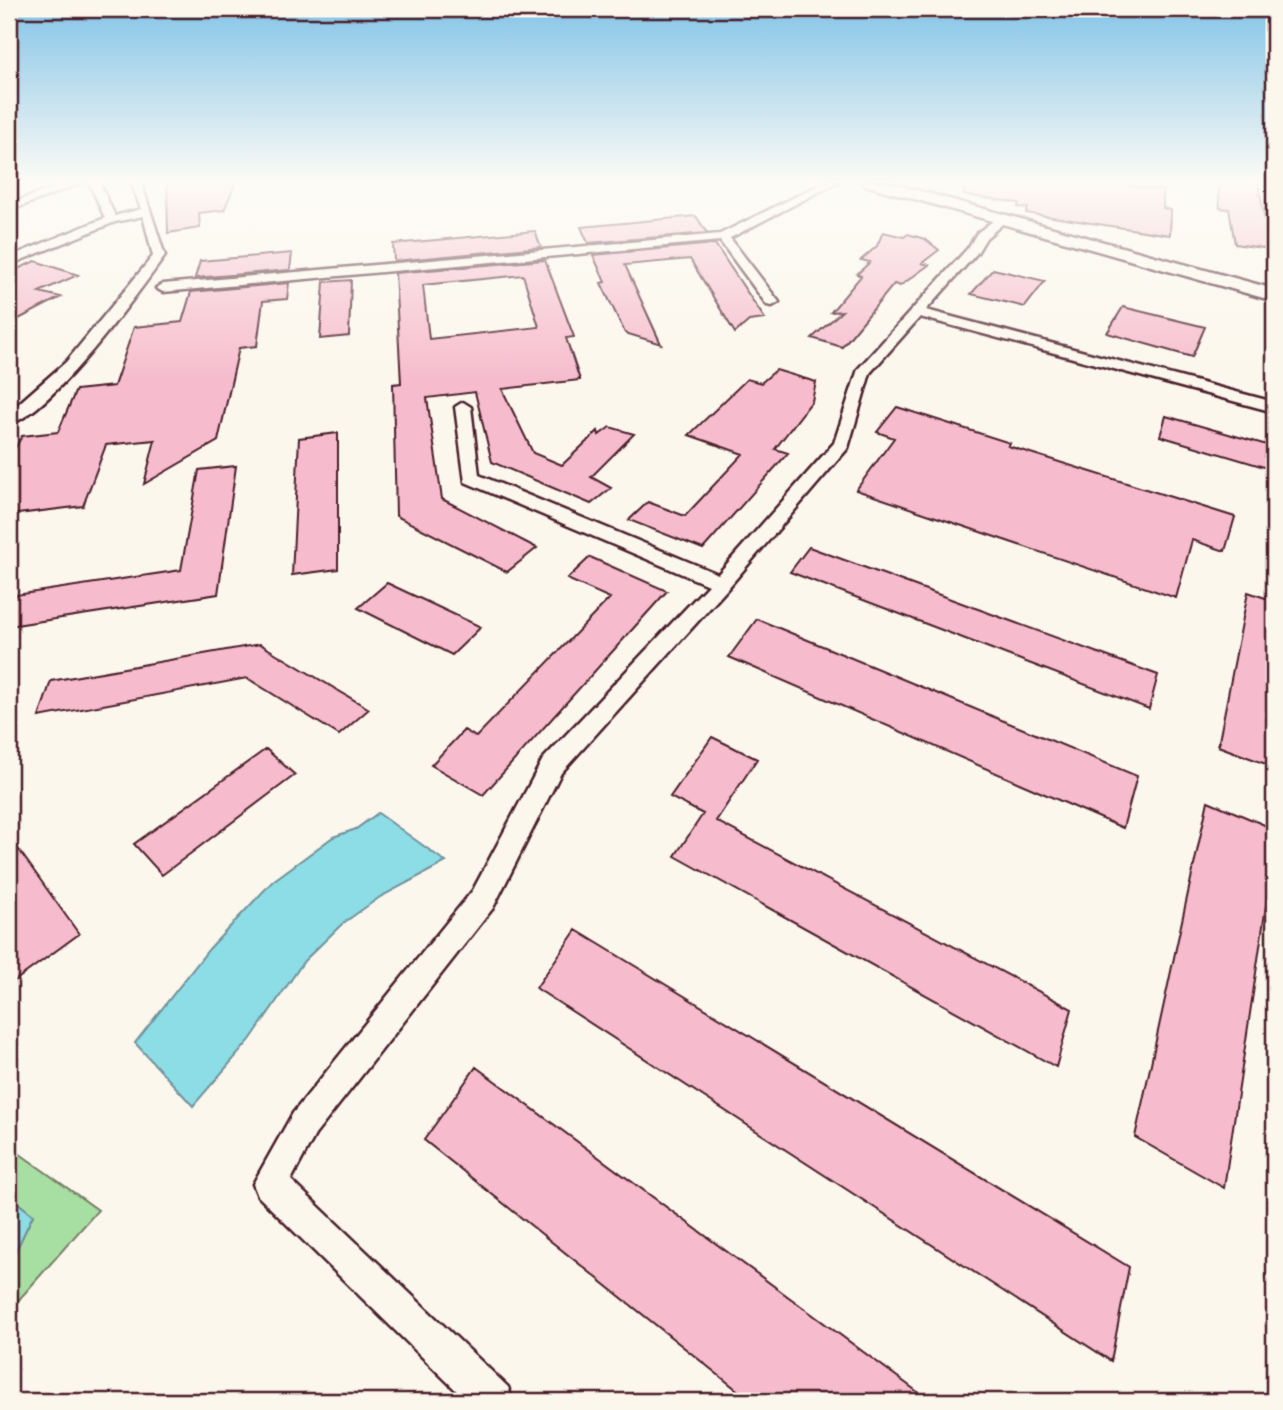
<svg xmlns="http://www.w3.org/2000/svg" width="1283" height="1410" font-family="Pangolin,sans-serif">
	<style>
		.green { fill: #a7dea1; stroke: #787e66; stroke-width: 2 }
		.water { fill: #8cdde6; stroke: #72919b; stroke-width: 2 }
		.building { fill: #f6bccd; stroke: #4a1f2b; stroke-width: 2; fill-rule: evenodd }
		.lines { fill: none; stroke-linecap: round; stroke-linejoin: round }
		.street-casing { stroke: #4a1f2b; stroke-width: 5 }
		.secondary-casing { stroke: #4a1f2b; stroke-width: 5 }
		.street { fill: #fbf7ec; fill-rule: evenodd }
		.secondary { fill: #fbf7ec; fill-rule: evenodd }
	</style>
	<rect width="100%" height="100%" fill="#fbf7ec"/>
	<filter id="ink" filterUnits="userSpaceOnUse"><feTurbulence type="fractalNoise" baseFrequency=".0143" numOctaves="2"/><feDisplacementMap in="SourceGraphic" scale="14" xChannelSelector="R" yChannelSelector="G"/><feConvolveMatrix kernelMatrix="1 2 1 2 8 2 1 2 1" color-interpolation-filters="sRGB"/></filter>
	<g filter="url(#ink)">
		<path class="green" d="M 9,1146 L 98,1210 L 9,1311 L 9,1265 L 33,1215 L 9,1196 Z"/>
		<path class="water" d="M 378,813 L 446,862 L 380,897 L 342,924 L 304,961 L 250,1040 L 193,1106 L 135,1043 L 209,949 L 273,881 L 333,837 L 356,829 Z
			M 9,1196 L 33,1215 L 9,1265 Z"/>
		<path class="building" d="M 167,182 L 236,182 L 224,210 L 199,213 L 200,228 L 168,233 Z
			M 965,182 L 1102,182 L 1163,190 L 1163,208 L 1171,210 L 1170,235 L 1026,213 L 1028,208 L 1018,207 L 1019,203 L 964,195 Z
			M 1218,182 L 1258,182 L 1270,249 L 1235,244 L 1229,209 L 1220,208 Z
			M 696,216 L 707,233 L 588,243 L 581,227 Z
			M 535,231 L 541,247 L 394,261 L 393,244 Z
			M 883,232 L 904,237 L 908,234 L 925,239 L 939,250 L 922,263 L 929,265 L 900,286 L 894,284 L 842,347 L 812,338 L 842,311 L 831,312 L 861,276 L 857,274 L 870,262 L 861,260 L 877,246 Z
			M 715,244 L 765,319 L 749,321 L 735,333 L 690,259 L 625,265 L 661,344 L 625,333 L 601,283 L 605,282 L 593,255 Z
			M 292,253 L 290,270 L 195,278 L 200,261 Z
			M 545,260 L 574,337 L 566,338 L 580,380 L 502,389 L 533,453 L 562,465 L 598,431 L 599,435 L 610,427 L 634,434 L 591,477 L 611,488 L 591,504 L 492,462 L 475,392 L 427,398 L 442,499 L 537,548 L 507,572 L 396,516 L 393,384 L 401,383 L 395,273 ZM 523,275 L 539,327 L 429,339 L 423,285 Z
			M 35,261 L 78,275 L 39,292 L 61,297 L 9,324 L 9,273 Z
			M 993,269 L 1045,281 L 1025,307 L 971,294 Z
			M 351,280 L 349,336 L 320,339 L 324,282 Z
			M 289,283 L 287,299 L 263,301 L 257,346 L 239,348 L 218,441 L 144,484 L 155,440 L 106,445 L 83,506 L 9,515 L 9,459 L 22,436 L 58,432 L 76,390 L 114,386 L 134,327 L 182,322 L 191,292 Z
			M 1123,307 L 1205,327 L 1192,357 L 1107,333 Z
			M 776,370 L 816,382 L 812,401 L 775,449 L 788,453 L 703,549 L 629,520 L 648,502 L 685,516 L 743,454 L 689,435 L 747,379 L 761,383 Z
			M 897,407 L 1010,443 L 1008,446 L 1235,517 L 1225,551 L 1192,540 L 1176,598 L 856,490 L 894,438 L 877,432 Z
			M 1166,416 L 1274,447 L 1274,470 L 1160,436 Z
			M 338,433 L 338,569 L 292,575 L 299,438 Z
			M 236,466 L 218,594 L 9,626 L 9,596 L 181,570 L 199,470 Z
			M 809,547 L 1158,675 L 1149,709 L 790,572 Z
			M 590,557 L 667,591 L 483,795 L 431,765 L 464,730 L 476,737 L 610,598 L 567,579 Z
			M 387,583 L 481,627 L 452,655 L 358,608 Z
			M 1248,592 L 1274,601 L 1274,767 L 1218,746 Z
			M 757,619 L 1137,776 L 1123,828 L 729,657 Z
			M 260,644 L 369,709 L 339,735 L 247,678 L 39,717 L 51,681 Z
			M 712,737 L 757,759 L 716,821 L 1072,1009 L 1056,1067 L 675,856 L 703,814 L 670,797 Z
			M 266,749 L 295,775 L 162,875 L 134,844 Z
			M 1208,801 L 1274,829 L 1274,852 L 1224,1188 L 1135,1137 Z
			M 9,836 L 79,934 L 9,985 Z
			M 576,930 L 1129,1267 L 1111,1361 L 536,988 Z
			M 476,1067 L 930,1401 L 751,1401 L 424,1140 Z"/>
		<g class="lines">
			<defs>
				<path id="street" d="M 69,182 L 84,182 L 9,211 L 9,204 Z
					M 89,182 L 99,182 L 115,216 L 141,209 L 131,182 L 141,182 L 165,256 C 138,293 51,414 9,424 L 9,412 L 66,362 L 153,256 L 143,216 L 115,222 L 9,265 L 9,257 L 105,218 Z
					M 825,182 L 838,182 L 730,238 L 779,302 L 772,306 L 767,305 L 720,241 L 163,292 L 156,288 L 163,284 L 720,234 Z
					M 997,218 L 1007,220 L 986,238 L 977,253 L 926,310 L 1274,402 L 1274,412 L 920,317 L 870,373 L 848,448 L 728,588 L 561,773 L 493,908 L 315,1135 L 291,1180 L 508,1387 L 513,1401 L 467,1401 L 258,1196 L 253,1184 L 293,1113 L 473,890 L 543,759 L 708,585 L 465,482 L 455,407 L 463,402 L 471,407 L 479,475 L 718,574 L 834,443 L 858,369 L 968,248 L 977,233 Z"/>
				<path id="secondary" d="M 862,182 L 887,182 L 1274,289 L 1274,301 L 865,185 Z"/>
			</defs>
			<use href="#street" class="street-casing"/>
			<use href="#secondary" class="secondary-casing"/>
			<use href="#street" class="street"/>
			<use href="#secondary" class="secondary"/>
		</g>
	</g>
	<linearGradient id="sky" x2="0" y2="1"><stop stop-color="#83c4e7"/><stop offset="0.48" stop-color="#fdfbf6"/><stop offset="1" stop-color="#fdfbf6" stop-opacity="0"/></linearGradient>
	<rect width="1283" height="379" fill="url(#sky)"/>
	<rect width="1283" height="1410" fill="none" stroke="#fbf7ec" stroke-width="35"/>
	<rect x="18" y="18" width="1248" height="1375" fill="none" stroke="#4a1f2b" stroke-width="2.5" filter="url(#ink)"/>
</svg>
